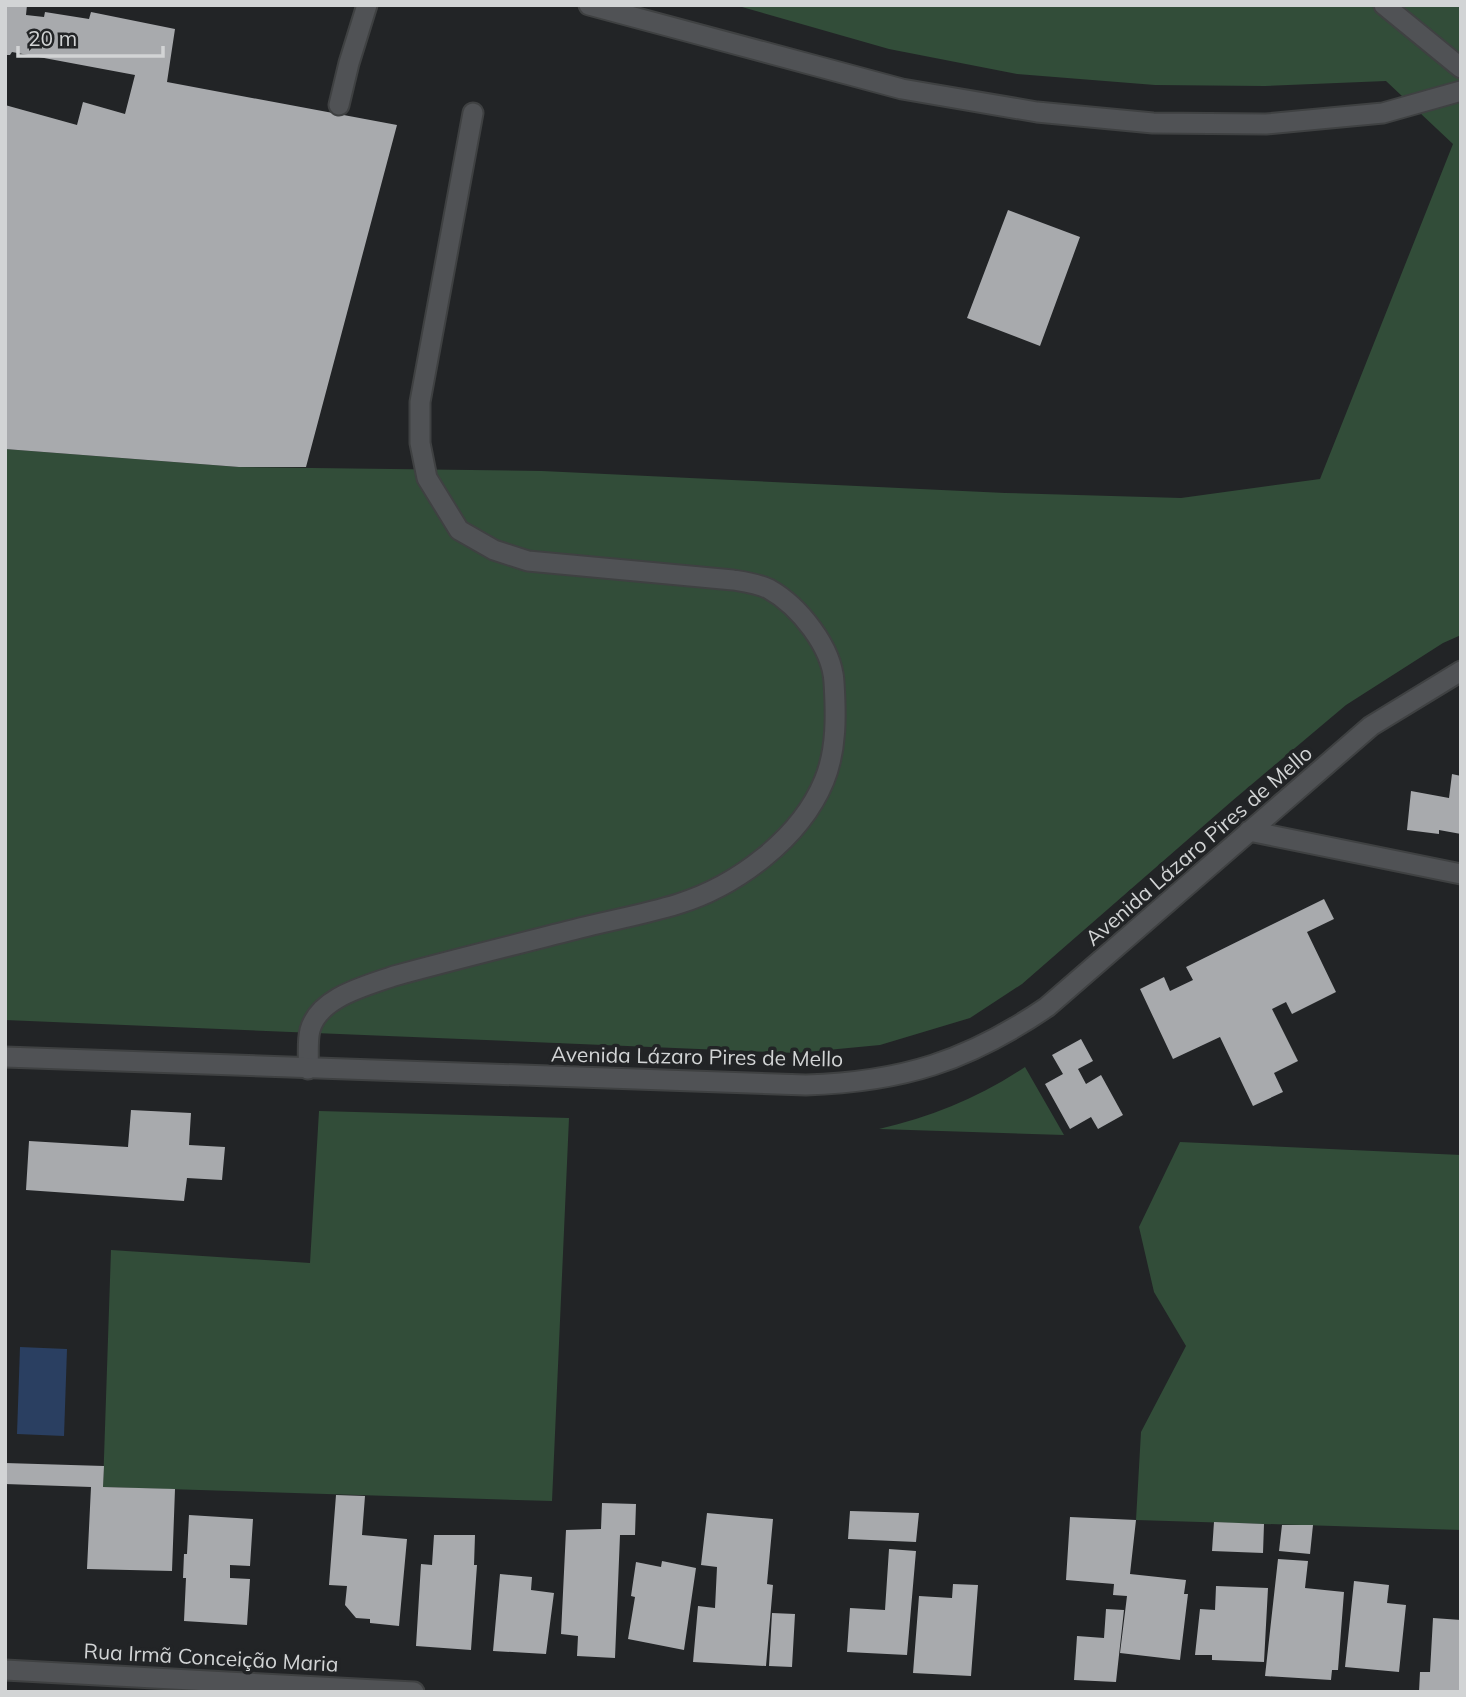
<svg xmlns="http://www.w3.org/2000/svg" width="1466" height="1697" font-family="Mulish,sans-serif">
	<style>
		.green { fill: #324d39 }
		.water { fill: #2a3f61 }
		.building { fill: #a8aaad }
		.lines { fill: none; stroke-linecap: round; stroke-linejoin: round }
		.service-casing { stroke: #3f4142; stroke-width: 23 }
		.minor-casing { stroke: #3f4142; stroke-width: 23 }
		.service { stroke: #505255; stroke-width: 19 }
		.minor { stroke: #505255; stroke-width: 19 }
		.labels { text-anchor: middle; stroke-width: 7; stroke-linejoin: round; paint-order: stroke }
		.street-label { font-size: 21px; fill: #d2d4d5; stroke: #222426 }
	</style>
	<rect width="100%" height="100%" fill="#222426"/>
	<path class="green" d="M 735,5 L 1461,5 L 1461,635 L 1443,643 L 1346,705 L 1232,801 L 1022,984 L 970,1018 L 880,1045 L 796,1053 L 5,1020 L 5,449 L 239,467 L 542,471 L 1005,493 L 1181,498 L 1320,479 L 1453,144 L 1386,81 L 1265,86 L 1155,85 L 1017,74 L 889,49 Z
		M 1025,1067 L 1064,1135 L 879,1129 C 932,1117 980,1097 1025,1067 Z
		M 319,1111 L 569,1118 L 552,1501 L 103,1487 L 111,1250 L 310,1263 Z
		M 1180,1142 L 1461,1155 L 1461,1530 L 1136,1520 L 1141,1432 L 1186,1346 L 1154,1292 L 1139,1227 Z"/>
	<path class="water" d="M 20,1347 L 67,1349 L 64,1436 L 17,1434 Z"/>
	<path class="building" d="M 5,5 L 27,5 L 26,15 L 44,17 L 45,12 L 89,19 L 91,12 L 175,29 L 167,82 L 397,125 L 306,467 L 239,467 L 5,449 L 7,378 L 5,378 L 5,105 L 77,125 L 83,102 L 125,114 L 135,75 L 12,52 L 10,55 L 5,55 Z
		M 1008,210 L 1080,237 L 1040,346 L 967,318 Z
		M 1452,774 L 1461,776 L 1461,834 L 1439,830 L 1439,834 L 1407,830 L 1411,791 L 1449,798 Z
		M 1324,899 L 1334,919 L 1307,932 L 1336,992 L 1292,1014 L 1286,1002 L 1272,1009 L 1298,1061 L 1274,1073 L 1283,1092 L 1253,1106 L 1220,1037 L 1173,1059 L 1140,989 L 1164,977 L 1170,991 L 1193,980 L 1186,967 Z
		M 1081,1039 L 1093,1061 L 1078,1069 L 1086,1084 L 1101,1075 L 1123,1115 L 1098,1129 L 1091,1117 L 1070,1129 L 1045,1084 L 1063,1074 L 1052,1055 Z
		M 131,1110 L 191,1113 L 189,1145 L 225,1147 L 222,1180 L 187,1178 L 184,1201 L 26,1190 L 29,1141 L 128,1147 Z
		M 5,1463 L 104,1466 L 103,1487 L 175,1489 L 172,1571 L 87,1569 L 91,1487 L 5,1484 Z
		M 336,1495 L 365,1496 L 362,1535 L 407,1539 L 399,1626 L 370,1623 L 370,1619 L 356,1618 L 345,1605 L 347,1586 L 329,1585 Z
		M 602,1503 L 636,1504 L 635,1535 L 620,1535 L 615,1658 L 577,1656 L 578,1636 L 561,1634 L 566,1530 L 601,1529 Z
		M 850,1511 L 919,1513 L 916,1542 L 848,1539 Z
		M 707,1513 L 773,1519 L 767,1584 L 773,1585 L 766,1666 L 693,1662 L 698,1606 L 715,1608 L 717,1567 L 701,1565 Z
		M 189,1515 L 253,1519 L 250,1566 L 230,1565 L 230,1578 L 250,1579 L 247,1625 L 184,1621 L 186,1578 L 183,1578 L 184,1554 L 187,1554 Z
		M 1070,1517 L 1136,1520 L 1130,1574 L 1186,1580 L 1184,1594 L 1188,1594 L 1180,1660 L 1120,1653 L 1127,1596 L 1113,1595 L 1114,1584 L 1066,1580 Z
		M 1214,1522 L 1264,1524 L 1263,1553 L 1212,1551 Z
		M 1282,1525 L 1313,1525 L 1310,1554 L 1279,1551 Z
		M 434,1535 L 475,1535 L 474,1565 L 477,1565 L 471,1650 L 416,1646 L 421,1564 L 432,1565 Z
		M 889,1549 L 916,1551 L 907,1655 L 847,1652 L 850,1608 L 885,1610 Z
		M 1278,1559 L 1308,1561 L 1305,1588 L 1344,1592 L 1338,1670 L 1332,1670 L 1331,1680 L 1265,1676 Z
		M 662,1561 L 696,1568 L 684,1650 L 628,1639 L 635,1597 L 631,1596 L 636,1562 L 661,1567 Z
		M 500,1574 L 532,1577 L 531,1590 L 554,1593 L 546,1654 L 493,1651 Z
		M 1354,1581 L 1389,1585 L 1387,1603 L 1406,1605 L 1399,1672 L 1345,1667 Z
		M 953,1584 L 978,1585 L 971,1676 L 913,1673 L 919,1596 L 952,1598 Z
		M 1216,1586 L 1268,1588 L 1264,1662 L 1212,1660 L 1212,1655 L 1195,1655 L 1200,1609 L 1215,1610 Z
		M 1106,1609 L 1124,1610 L 1116,1682 L 1074,1680 L 1077,1636 L 1104,1638 Z
		M 772,1613 L 795,1614 L 792,1667 L 769,1666 Z
		M 1433,1618 L 1461,1620 L 1461,1692 L 1419,1692 L 1420,1672 L 1430,1672 Z"/>
	<g class="lines">
		<defs>
			<path id="service" d="M 339,105 L 349,63 L 367,5
				M 308,1069 C 309,1056 307,1042 310,1030 C 319,997 366,986 394,976 C 456,959 518,944 580,928 C 612,920 646,914 678,904 C 736,886 800,839 824,781 C 837,750 836,714 834,682 C 832,647 799,606 769,589 C 759,584 745,582 733,580 L 528,561 L 494,550 L 459,530 L 427,478 L 420,443 L 420,402 L 473,113"/>
			<path id="minor" d="M 589,5 L 902,89 L 1037,112 L 1153,123 L 1266,124 L 1383,113 L 1461,91
				M 1384,5 L 1461,68
				M 1249,831 L 1461,874
				M 5,1057 L 806,1085 C 902,1082 968,1061 1047,1007 L 1371,726 L 1461,671
				M 5,1670 L 414,1692"/>
		</defs>
		<use href="#service" class="service-casing"/>
		<use href="#minor" class="minor-casing"/>
		<use href="#service" class="service"/>
		<use href="#minor" class="minor"/>
	</g>
	<g class="labels">
		<g class="street-label">
			<text transform="translate(1199 846) rotate(-41)" y="7">Avenida Lázaro Pires de Mello</text>
			<text transform="translate(697 1057) rotate(1)" y="7">Avenida Lázaro Pires de Mello</text>
			<text transform="translate(211 1658) rotate(3)" y="7">Rua Irmã Conceição Maria</text>
		</g>
	</g>
	<rect width="1466" height="1697" fill="none" stroke="#d2d4d5" stroke-width="14"/>
	<path d="M18 46v10h145v-10" fill="none" stroke="#d2d4d5" stroke-width="3.5"/>
	<text x="28" y="46" font-size="21" fill="#d2d4d5" stroke="#222426" stroke-width="5" paint-order="stroke">20 m</text>
</svg>
